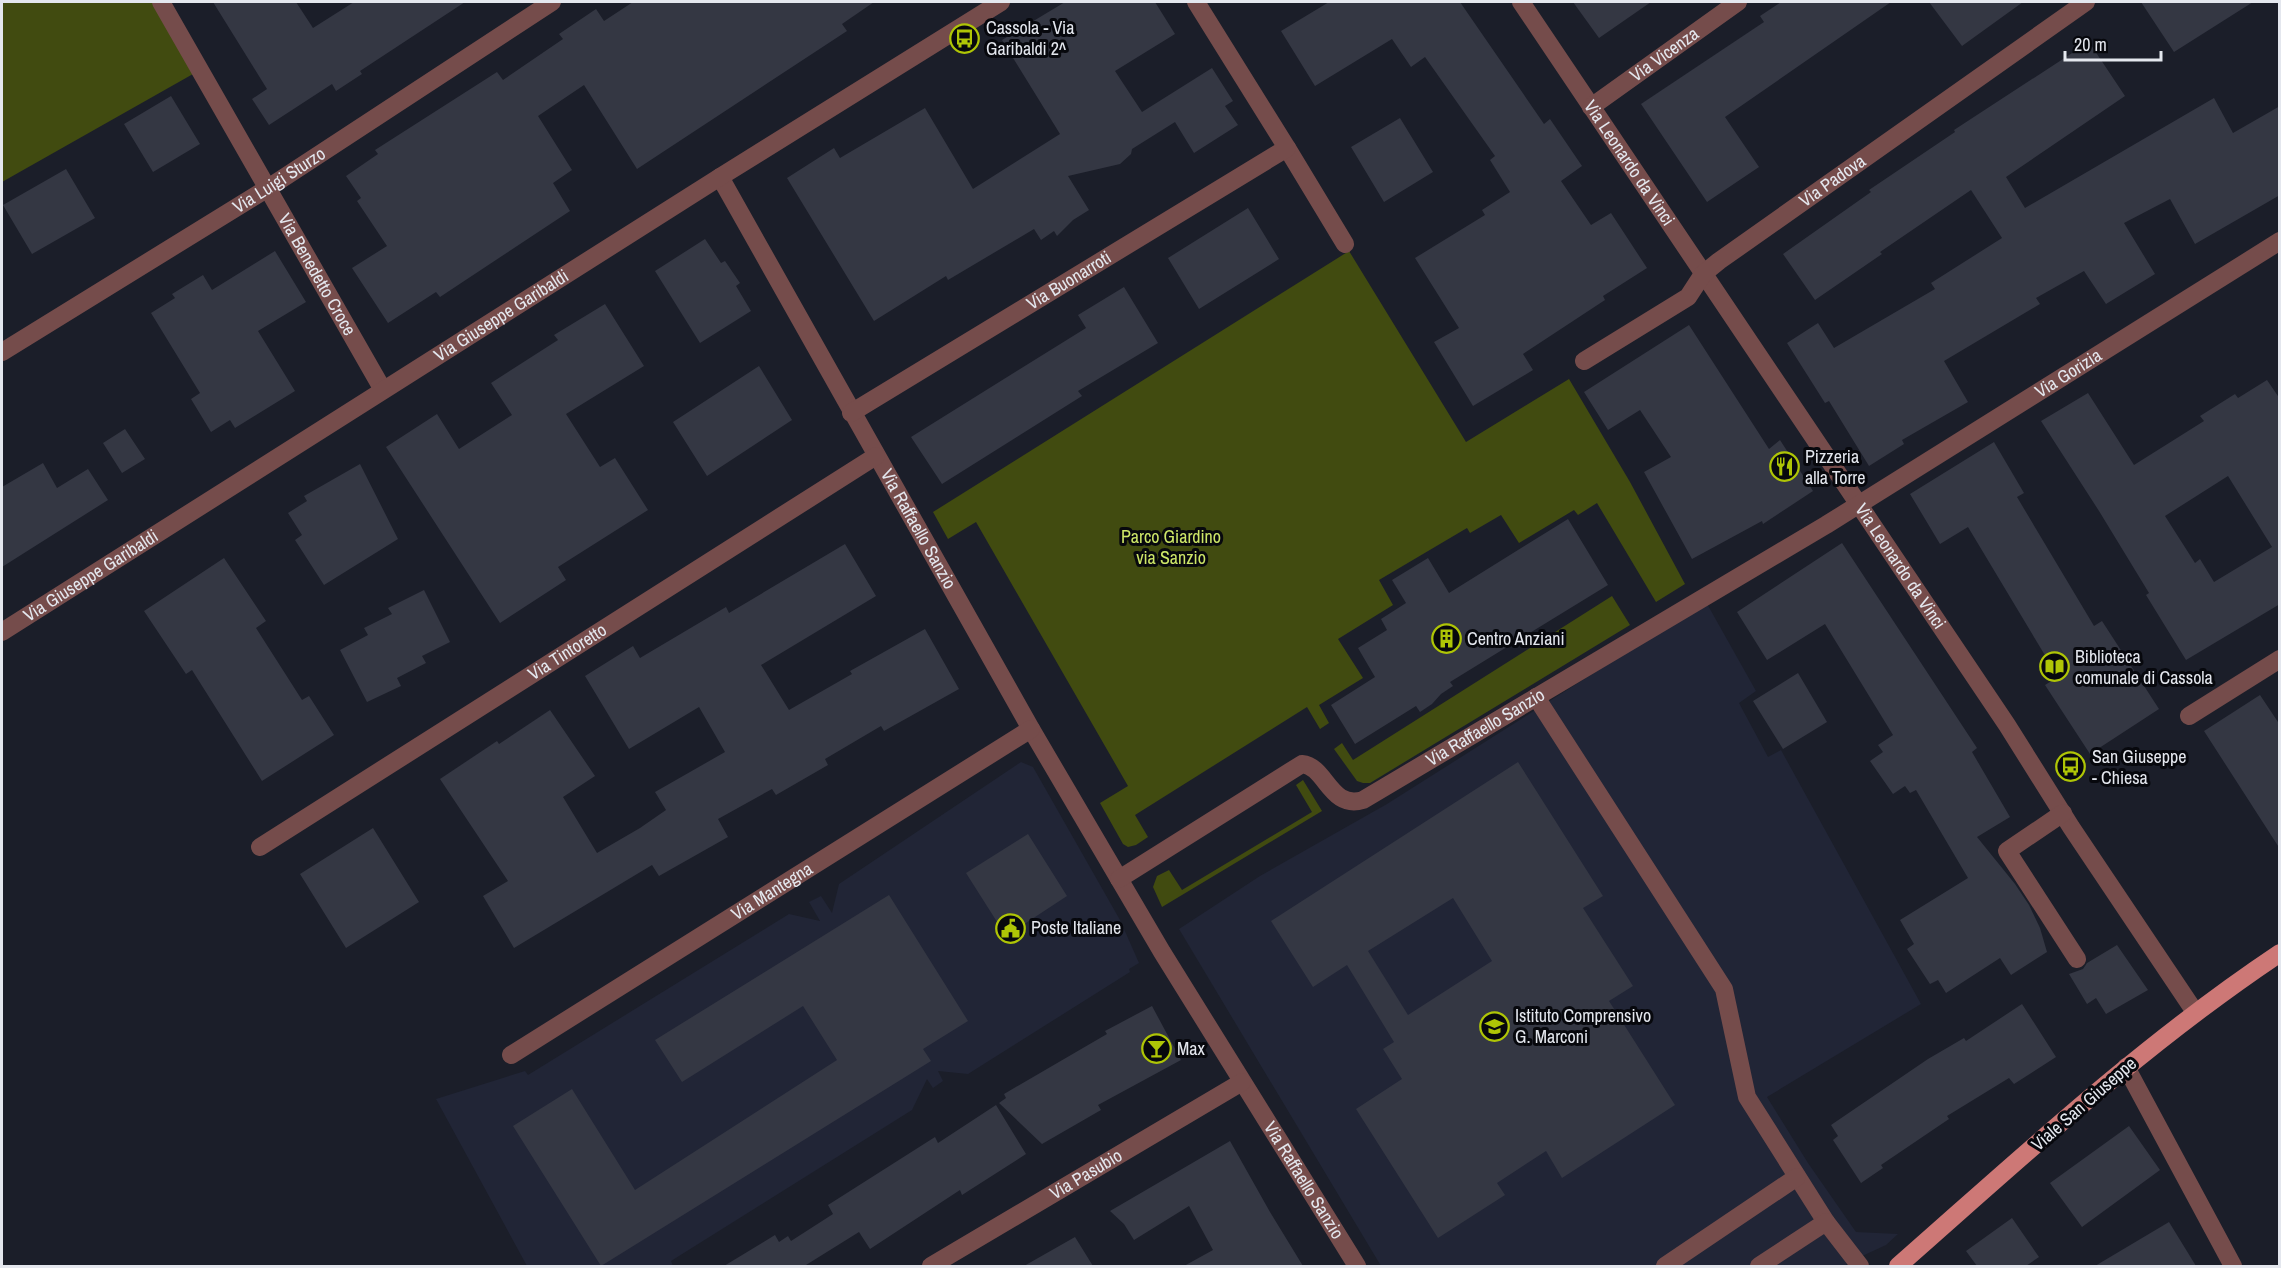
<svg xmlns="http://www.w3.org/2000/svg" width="2281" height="1268" font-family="'Archivo Narrow',sans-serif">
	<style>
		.built { fill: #212536 }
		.green { fill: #414b10 }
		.building { fill: #343743; fill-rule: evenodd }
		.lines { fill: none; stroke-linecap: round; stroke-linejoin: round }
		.minor { stroke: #754c4b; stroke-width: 18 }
		.major { stroke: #cd7876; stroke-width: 18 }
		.labels { text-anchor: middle; stroke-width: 6; stroke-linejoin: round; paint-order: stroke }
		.poi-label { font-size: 18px; fill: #e4e7ee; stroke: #07080d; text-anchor: start }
		.street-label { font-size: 18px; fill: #e4e7ee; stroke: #07080d }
		.park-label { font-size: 18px; fill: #cee768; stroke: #07080d }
	</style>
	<rect width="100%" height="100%" fill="#1b1e29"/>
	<path class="built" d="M 1706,602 L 1756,691 L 1739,703 L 1768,757 L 1781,750 L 1921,1004 L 1767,1097 L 1808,1163 L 1856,1232 L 1898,1234 L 1886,1245 L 1847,1263 L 1846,1266 L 1381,1266 L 1179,929 L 1260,876 L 1387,804 Z
		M 1021,762 L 1033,767 L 1120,920 L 1139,963 L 1129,969 L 1130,972 L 968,1074 L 938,1071 L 943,1081 L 933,1088 L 927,1079 L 912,1110 L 671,1261 L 673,1266 L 527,1266 L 436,1099 L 525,1071 L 528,1075 L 789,914 L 820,921 L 809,902 L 821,896 L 832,913 L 839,884 Z"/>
	<path class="green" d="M 2,2 L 152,2 L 193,74 L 2,182 Z
		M 1349,251 L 1466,442 L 1569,379 L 1630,482 L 1685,584 L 1656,602 L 1597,503 L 1578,515 L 1574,510 L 1519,543 L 1501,515 L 1470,533 L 1467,528 L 1379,580 L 1393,605 L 1338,639 L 1363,678 L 1319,705 L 1329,723 L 1320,729 L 1307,707 L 1135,815 L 1148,837 L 1136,845 L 1128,847 L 1123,844 L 1100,803 L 1128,786 L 976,522 L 948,539 L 933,512 Z
		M 1612,596 L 1630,625 L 1370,783 L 1363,783 L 1357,781 L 1334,749 L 1342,743 L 1353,760 Z
		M 1303,780 L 1322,811 L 1162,907 L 1153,887 L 1157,876 L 1169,870 L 1182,890 L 1312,812 L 1296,785 Z"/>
	<path class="building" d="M 213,2 L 296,2 L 313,28 L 354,2 L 465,2 L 360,71 L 362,74 L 336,91 L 332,84 L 269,125 L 252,99 L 267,89 Z
		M 633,2 L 874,2 L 842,24 L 847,31 L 637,169 L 584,85 L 538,116 L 572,170 L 553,183 L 570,211 L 440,297 L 436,292 L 388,323 L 352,268 L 387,246 L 357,201 L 361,198 L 346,176 L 378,154 L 375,150 L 497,72 L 503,80 L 563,39 L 559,34 L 596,9 L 604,21 Z
		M 1065,2 L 1155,2 L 1175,34 L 1115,71 L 1142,112 L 1212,68 L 1233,101 L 1225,106 L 1238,125 L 1194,153 L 1175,122 L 1132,149 L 1131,154 L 1120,164 L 1068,176 L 1089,210 L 1073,220 L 1057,236 L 1054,231 L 1041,240 L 1034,229 L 948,280 L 946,276 L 874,321 L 787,178 L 834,148 L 840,158 L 925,108 L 973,189 L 1060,134 L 1002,40 Z
		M 1329,2 L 1460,2 L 1544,124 L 1550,119 L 1582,166 L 1561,181 L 1591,225 L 1611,213 L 1647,268 L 1603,296 L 1605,300 L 1523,354 L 1533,370 L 1473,406 L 1434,342 L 1459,328 L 1415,258 L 1485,215 L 1482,210 L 1510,192 L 1490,160 L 1495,156 L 1425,57 L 1411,67 L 1392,39 L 1315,86 L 1281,31 Z
		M 1573,2 L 1651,2 L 1599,38 Z
		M 1781,2 L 1891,2 L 1725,117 L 1759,167 L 1707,202 L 1641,104 L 1764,22 L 1760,16 Z
		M 1929,2 L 2023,2 L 1962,46 Z
		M 2141,2 L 2253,2 L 2174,52 Z
		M 2089,42 L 2125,96 L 2006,177 L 2025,208 L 2214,98 L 2233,133 L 2280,106 L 2280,195 L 2195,244 L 2170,199 L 2124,223 L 2155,274 L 2106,304 L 2084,271 L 2036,298 L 2040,304 L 1944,361 L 1968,402 L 1902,440 L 1904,444 L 1869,466 L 1829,401 L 1825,403 L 1787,343 L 1818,323 L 1834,348 L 1935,289 L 1931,283 L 2002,238 L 1971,190 L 1880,252 L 1882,254 L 1815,300 L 1783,254 L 1871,192 L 1869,190 L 1955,132 L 1954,130 Z
		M 171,96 L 200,144 L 153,172 L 124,124 Z
		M 1400,118 L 1433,172 L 1384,202 L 1351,147 Z
		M 66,169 L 95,218 L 32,254 L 3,205 Z
		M 1248,208 L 1279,259 L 1199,309 L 1168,258 Z
		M 705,239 L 721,263 L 725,261 L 740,283 L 736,286 L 751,311 L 700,343 L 655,271 Z
		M 275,251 L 306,302 L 258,331 L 295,391 L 235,428 L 230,420 L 211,432 L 191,399 L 200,393 L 151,313 L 175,298 L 172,294 L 203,275 L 212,290 Z
		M 1124,287 L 1158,343 L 1078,391 L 1082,396 L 942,484 L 911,437 L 1086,328 L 1078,315 Z
		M 605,304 L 644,366 L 566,414 L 600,467 L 615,458 L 648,510 L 558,567 L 566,580 L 500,623 L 386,447 L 437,414 L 459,449 L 512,415 L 491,383 L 558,340 L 554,335 Z
		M 1689,325 L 1769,449 L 1780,440 L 1813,491 L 1763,524 L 1762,521 L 1692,559 L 1644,472 L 1671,457 L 1640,410 L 1608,430 L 1584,392 Z
		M 759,366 L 792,420 L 707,476 L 673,422 Z
		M 2267,380 L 2280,399 L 2280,604 L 2186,660 L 2146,595 L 2149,593 L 2099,511 L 2041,421 L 2088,393 L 2134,465 L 2204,421 L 2200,416 L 2235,394 L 2238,398 ZM 2228,476 L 2272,547 L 2214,582 L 2200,559 L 2195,563 L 2165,516 Z
		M 125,429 L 145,459 L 122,473 L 103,443 Z
		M 1994,442 L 2024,493 L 2017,497 L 2094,626 L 2102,621 L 2159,709 L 2090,754 L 2045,685 L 2053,680 L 2041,661 L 2046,657 L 1968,527 L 1940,544 L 1910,494 Z
		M 43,463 L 57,488 L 88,469 L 108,500 L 2,567 L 2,487 Z
		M 360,464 L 398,539 L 324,585 L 295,540 L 302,535 L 288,513 L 307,501 L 304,496 Z
		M 1568,519 L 1608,585 L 1450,682 L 1453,686 L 1441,694 L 1432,704 L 1420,712 L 1416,706 L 1355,744 L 1331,705 L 1375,677 L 1358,648 L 1387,630 L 1381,619 L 1406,603 L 1392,580 L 1428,558 L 1449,593 Z
		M 1842,543 L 1977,748 L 1972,752 L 2010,817 L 1977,837 L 2015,884 L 2029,905 L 2040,928 L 2047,952 L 2011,975 L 2000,958 L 1946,993 L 1938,980 L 1930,984 L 1907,949 L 1914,944 L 1900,920 L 1968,878 L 1916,790 L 1910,793 L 1905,786 L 1893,794 L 1870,761 L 1883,752 L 1878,745 L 1893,735 L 1825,624 L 1767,660 L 1737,612 Z
		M 845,544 L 876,596 L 761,665 L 789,710 L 852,674 L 850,671 L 925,629 L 959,689 L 884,731 L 881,726 L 825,759 L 828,765 L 776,795 L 772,789 L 718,819 L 728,837 L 659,876 L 652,865 L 514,948 L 483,896 L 508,881 L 440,779 L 497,741 L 499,744 L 550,710 L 595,776 L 563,797 L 597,853 L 640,828 L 666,810 L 655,792 L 725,752 L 699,707 L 629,749 L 585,676 L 633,646 L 640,658 L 726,607 L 729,613 Z
		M 224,558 L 266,621 L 256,628 L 302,700 L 309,696 L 334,735 L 262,781 L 192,670 L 186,674 L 144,611 Z
		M 424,590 L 450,642 L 422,656 L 426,663 L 397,678 L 401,686 L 367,702 L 340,650 L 368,635 L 364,628 L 392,614 L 388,608 Z
		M 1798,673 L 1827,722 L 1783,749 L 1753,701 Z
		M 2260,695 L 2280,725 L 2280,849 L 2204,731 Z
		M 1518,762 L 1603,896 L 1583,908 L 1633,986 L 1609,1001 L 1675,1105 L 1562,1178 L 1546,1151 L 1497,1183 L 1505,1195 L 1438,1238 L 1356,1109 L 1402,1079 L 1383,1049 L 1394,1042 L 1347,965 L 1313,987 L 1271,921 ZM 1453,898 L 1492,961 L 1408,1015 L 1368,951 Z
		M 373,828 L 419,902 L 346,948 L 300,874 Z
		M 1028,834 L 1067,896 L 1006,936 L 966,873 Z
		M 889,895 L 968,1021 L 923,1049 L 931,1061 L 601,1266 L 513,1126 L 572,1089 L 635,1190 L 837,1060 L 803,1006 L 682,1082 L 655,1040 Z
		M 2117,945 L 2148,990 L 2106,1014 L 2096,998 L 2087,1004 L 2069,974 L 2083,969 L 2087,963 Z
		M 2022,1004 L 2056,1057 L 2014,1084 L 2009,1078 L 1947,1116 L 1949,1119 L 1881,1165 L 1883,1168 L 1861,1183 L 1833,1140 L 1838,1136 L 1831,1125 L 1928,1059 L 1964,1038 L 1966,1041 Z
		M 1152,1006 L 1181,1060 L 1098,1105 L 1101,1110 L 1042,1144 L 999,1103 L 1006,1098 L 1004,1094 L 1107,1034 L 1105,1031 Z
		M 996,1105 L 1026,1154 L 962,1195 L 960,1190 L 870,1249 L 859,1232 L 806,1265 L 807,1266 L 724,1266 L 775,1235 L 779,1242 L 788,1236 L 791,1241 L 833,1214 L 828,1205 L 935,1137 L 938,1143 Z
		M 2129,1126 L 2160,1170 L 2082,1227 L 2050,1183 Z
		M 1230,1141 L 1270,1212 L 1303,1266 L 1184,1266 L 1213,1250 L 1189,1206 L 1134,1240 L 1124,1224 L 1110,1211 Z
		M 2012,1218 L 2039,1257 L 2026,1266 L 1977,1266 L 1966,1251 Z
		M 2169,1222 L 2196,1266 L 2095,1266 Z
		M 1075,1237 L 1093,1266 L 1024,1266 Z"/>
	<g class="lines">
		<g class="minor">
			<path id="s1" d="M 161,2 L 383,390"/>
			<path id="s2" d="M 1521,2 L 2007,725 L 2071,827 L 2195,1012"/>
			<path id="s3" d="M 1591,107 L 1738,2"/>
			<path d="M 1287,148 L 1345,244"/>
			<path id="s4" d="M 720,177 L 1031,729 L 1162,952 L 1357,1266"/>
			<path id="s5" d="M 2,352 L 268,188 L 552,2"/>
			<path id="s6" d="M 1584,361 L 1688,297 L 1703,274 L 1719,261 L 2086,2"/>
			<path id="s7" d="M 851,413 L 1287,148 L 1196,2"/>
			<path id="s8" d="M 2,632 L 720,177 L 1001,2"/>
			<path d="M 1536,697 L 1724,989 L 1747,1097 L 1826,1222"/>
			<path d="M 2189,716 L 2280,659"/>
			<path d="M 2063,813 L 2007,851 L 2077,959"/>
			<path id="s9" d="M 260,847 L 876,456"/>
			<path id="s10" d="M 1119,879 L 1302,764 C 1326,766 1330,810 1363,800 L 1826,525 L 2280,241"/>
			<path id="s11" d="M 511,1055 L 1031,729"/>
			<path d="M 2126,1067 L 2233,1266"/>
			<path id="s12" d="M 931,1266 L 1242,1082"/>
			<path d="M 1665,1266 L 1797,1177"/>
			<path d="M 1759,1266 L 1826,1222 L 1860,1266"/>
		</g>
		<path class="major" d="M 1898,1266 C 2022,1157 2142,1045 2280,953"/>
	</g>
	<defs>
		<symbol id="bus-ring" viewBox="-11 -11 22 22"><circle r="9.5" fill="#07080d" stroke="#afc506" stroke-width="1.5"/><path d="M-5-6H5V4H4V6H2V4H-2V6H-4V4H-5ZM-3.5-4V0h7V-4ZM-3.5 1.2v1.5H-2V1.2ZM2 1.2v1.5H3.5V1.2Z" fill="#afc506"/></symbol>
		<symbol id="restaurant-ring" viewBox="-11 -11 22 22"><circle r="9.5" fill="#07080d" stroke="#afc506" stroke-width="1.5"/><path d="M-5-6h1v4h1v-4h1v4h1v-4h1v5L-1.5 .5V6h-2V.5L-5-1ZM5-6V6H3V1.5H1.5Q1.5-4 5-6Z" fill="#afc506"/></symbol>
		<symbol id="building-ring" viewBox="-11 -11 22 22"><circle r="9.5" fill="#07080d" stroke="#afc506" stroke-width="1.5"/><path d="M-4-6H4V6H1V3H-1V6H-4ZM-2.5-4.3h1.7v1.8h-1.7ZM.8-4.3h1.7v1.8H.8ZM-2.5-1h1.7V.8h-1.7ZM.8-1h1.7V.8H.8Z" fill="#afc506"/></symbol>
		<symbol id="library-ring" viewBox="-11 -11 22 22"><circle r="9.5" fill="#07080d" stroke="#afc506" stroke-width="1.5"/><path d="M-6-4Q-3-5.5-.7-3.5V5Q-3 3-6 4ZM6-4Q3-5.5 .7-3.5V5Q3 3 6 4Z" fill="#afc506"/></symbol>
		<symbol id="civic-ring" viewBox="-11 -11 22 22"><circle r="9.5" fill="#07080d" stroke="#afc506" stroke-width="1.5"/><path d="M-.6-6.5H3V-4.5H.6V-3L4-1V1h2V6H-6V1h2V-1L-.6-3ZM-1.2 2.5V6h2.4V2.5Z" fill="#afc506"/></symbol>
		<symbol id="school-ring" viewBox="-11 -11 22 22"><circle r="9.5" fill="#07080d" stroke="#afc506" stroke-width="1.5"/><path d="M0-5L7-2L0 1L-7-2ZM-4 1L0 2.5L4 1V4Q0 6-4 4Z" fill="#afc506"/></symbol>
		<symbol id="bar-ring" viewBox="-11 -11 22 22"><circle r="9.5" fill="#07080d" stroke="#afc506" stroke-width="1.5"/><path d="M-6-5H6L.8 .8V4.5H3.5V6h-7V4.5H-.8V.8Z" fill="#afc506"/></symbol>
	</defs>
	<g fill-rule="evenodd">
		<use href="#bus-ring" x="948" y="22" width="33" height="33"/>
		<use href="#restaurant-ring" x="1768" y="450" width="33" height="33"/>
		<use href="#building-ring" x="1430" y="622" width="33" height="33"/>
		<use href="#library-ring" x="2038" y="650" width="33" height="33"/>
		<use href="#bus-ring" x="2054" y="750" width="33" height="33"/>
		<use href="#civic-ring" x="994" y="912" width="33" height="33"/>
		<use href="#school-ring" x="1478" y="1010" width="33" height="33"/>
		<use href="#bar-ring" x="1140" y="1032" width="33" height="33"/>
	</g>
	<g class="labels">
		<g class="poi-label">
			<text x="986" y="34">Cassola - Via<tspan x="986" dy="21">Garibaldi 2^</tspan></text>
			<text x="1805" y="463">Pizzeria<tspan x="1805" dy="21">alla Torre</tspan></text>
			<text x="1467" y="645">Centro Anziani</text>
			<text x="2075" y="663">Biblioteca<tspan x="2075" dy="21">comunale di Cassola</tspan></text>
			<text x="2092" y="763">San Giuseppe<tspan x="2092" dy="21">- Chiesa</tspan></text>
			<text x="1031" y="934">Poste Italiane</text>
			<text x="1515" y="1022">Istituto Comprensivo<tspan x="1515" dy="21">G. Marconi</tspan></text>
			<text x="1177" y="1055">Max</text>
		</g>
		<g class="street-label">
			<text dy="6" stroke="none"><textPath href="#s3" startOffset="90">Via Vicenza</textPath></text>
			<text dy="6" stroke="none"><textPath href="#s2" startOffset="194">Via Leonardo da Vinci</textPath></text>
			<text dy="6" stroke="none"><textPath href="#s5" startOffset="326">Via Luigi Sturzo</textPath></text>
			<text dy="6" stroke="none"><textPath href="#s6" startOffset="309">Via Padova</textPath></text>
			<text dy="6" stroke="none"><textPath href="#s1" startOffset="314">Via Benedetto Croce</textPath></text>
			<text dy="6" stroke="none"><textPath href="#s7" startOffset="255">Via Buonarroti</textPath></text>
			<text dy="6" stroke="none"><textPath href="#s8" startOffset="591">Via Giuseppe Garibaldi</textPath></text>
			<text dy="6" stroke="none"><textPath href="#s10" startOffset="1116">Via Gorizia</textPath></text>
			<text dy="6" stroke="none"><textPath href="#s4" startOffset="404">Via Raffaello Sanzio</textPath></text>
			<text dy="6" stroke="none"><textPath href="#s2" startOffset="680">Via Leonardo da Vinci</textPath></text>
			<text dy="6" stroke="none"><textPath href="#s8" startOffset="105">Via Giuseppe Garibaldi</textPath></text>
			<text dy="6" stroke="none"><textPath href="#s9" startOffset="364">Via Tintoretto</textPath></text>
			<text dy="6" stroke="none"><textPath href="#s10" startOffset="434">Via Raffaello Sanzio</textPath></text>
			<text dy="6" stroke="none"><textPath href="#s11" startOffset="308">Via Mantegna</textPath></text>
			<text transform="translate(2084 1104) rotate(-41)" y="6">Viale San Giuseppe</text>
			<text dy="6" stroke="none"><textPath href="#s12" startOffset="180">Via Pasubio</textPath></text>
			<text dy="6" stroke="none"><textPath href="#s4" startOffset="1161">Via Raffaello Sanzio</textPath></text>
		</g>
		<g class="park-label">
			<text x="1171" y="543">Parco Giardino<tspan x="1171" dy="21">via Sanzio</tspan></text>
		</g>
	</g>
	<rect width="2281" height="1268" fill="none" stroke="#e4e7ee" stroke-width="6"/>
	<path d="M2065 51v9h96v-9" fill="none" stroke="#e4e7ee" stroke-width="3"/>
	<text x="2074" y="51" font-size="18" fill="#e4e7ee" stroke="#07080d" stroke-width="4.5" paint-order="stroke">20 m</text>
</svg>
